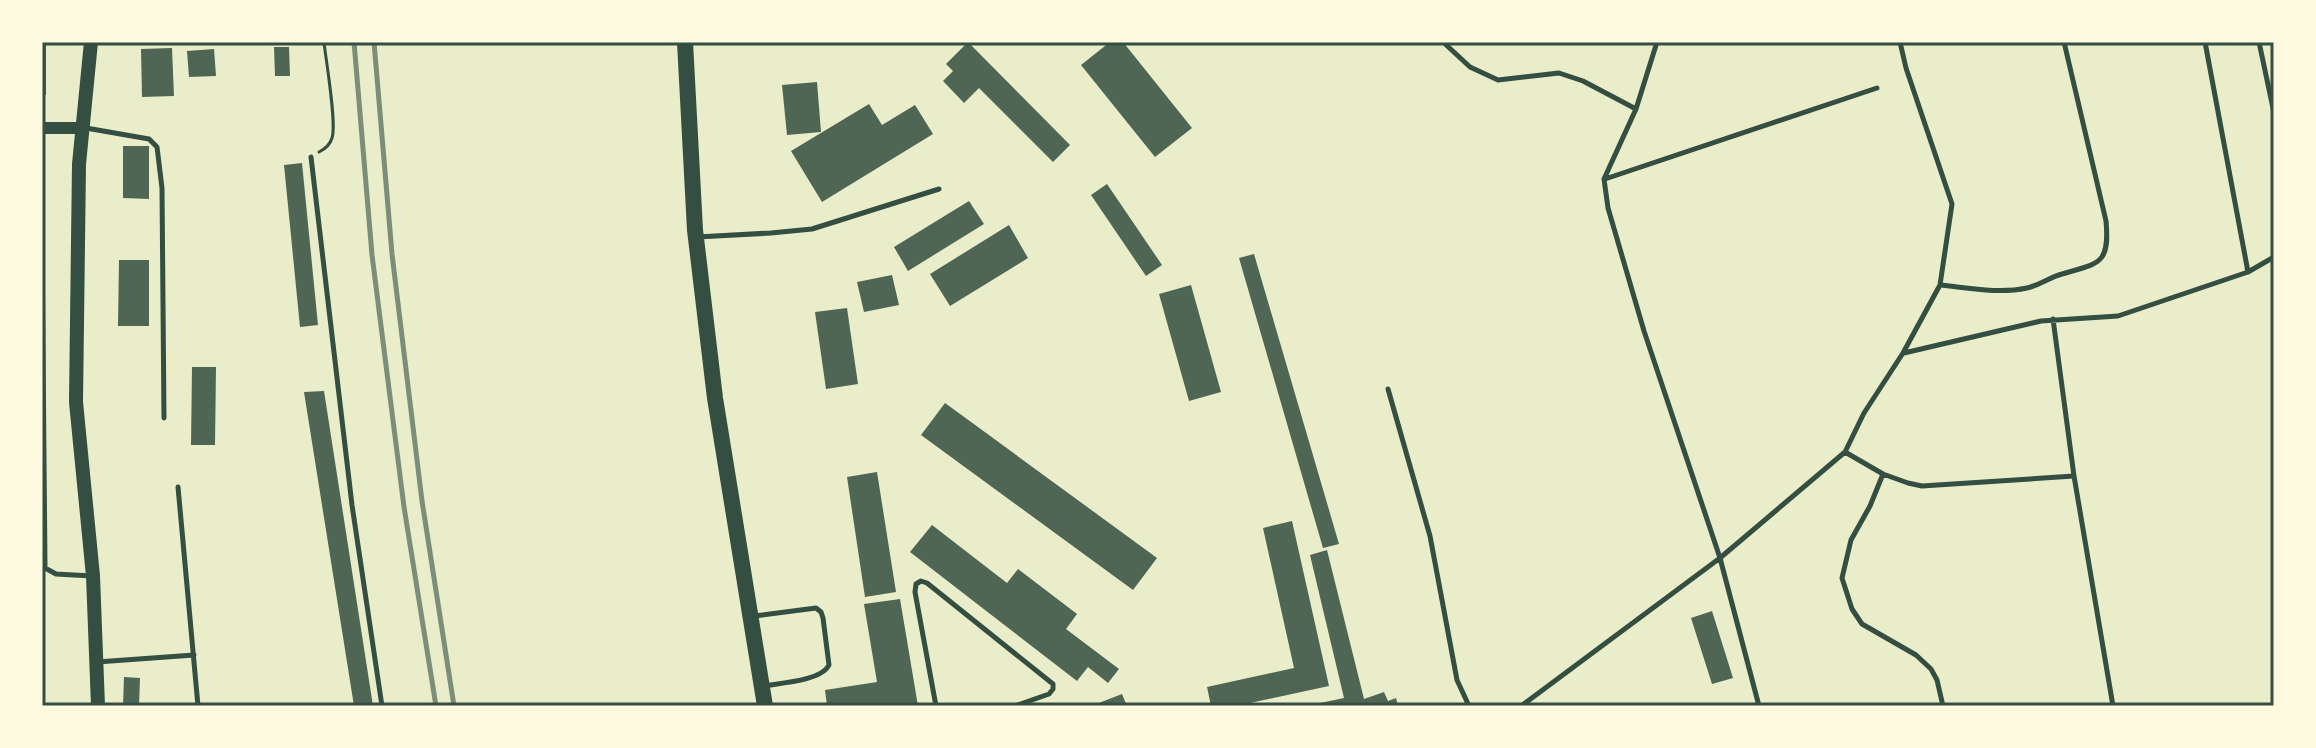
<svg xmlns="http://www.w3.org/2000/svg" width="2316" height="748" font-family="'Golos Text',sans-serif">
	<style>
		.building { fill: #4f6655 }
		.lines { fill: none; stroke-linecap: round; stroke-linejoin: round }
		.path { stroke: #344e41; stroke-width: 3 }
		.service { stroke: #344e41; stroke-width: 5 }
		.tertiary { stroke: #344e41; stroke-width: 12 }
		.secondary { stroke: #344e41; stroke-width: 14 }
		.trunk { stroke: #344e41; stroke-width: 16 }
		.rail { stroke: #7c8e77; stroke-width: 5 }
		.neatline { fill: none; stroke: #344e41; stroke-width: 3 }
	</style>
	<rect width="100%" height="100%" fill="#e9edc9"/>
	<path class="building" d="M 42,42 L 46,42 L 46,95 L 42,95 Z
		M 968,42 L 1070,145 L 1053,162 L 979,88 L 964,103 L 943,81 L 953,71 L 946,64 Z
		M 1110,42 L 1123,42 L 1192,128 L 1155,157 L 1081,65 Z
		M 274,47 L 289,47 L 290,76 L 275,76 Z
		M 172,48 L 174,96 L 142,97 L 141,49 Z
		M 214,49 L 216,76 L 189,77 L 187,51 Z
		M 817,82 L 821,132 L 787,135 L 782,85 Z
		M 869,104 L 882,125 L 915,105 L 933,134 L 822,202 L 791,151 Z
		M 123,146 L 149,146 L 149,199 L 123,198 Z
		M 302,163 L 318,325 L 300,327 L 284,165 Z
		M 1107,184 L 1162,265 L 1146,276 L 1091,195 Z
		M 969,201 L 984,224 L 908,271 L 894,247 Z
		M 1009,225 L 1028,258 L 950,306 L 930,274 Z
		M 1254,254 L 1339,544 L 1323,548 L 1239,258 Z
		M 119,260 L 149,260 L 149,326 L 118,326 Z
		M 892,275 L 899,305 L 864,312 L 857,282 Z
		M 1191,285 L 1221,392 L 1189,401 L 1159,294 Z
		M 847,308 L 858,384 L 826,389 L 815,312 Z
		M 192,367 L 216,367 L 215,445 L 191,445 Z
		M 324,391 L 373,706 L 354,706 L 304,392 Z
		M 945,403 L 1157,558 L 1133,590 L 921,435 Z
		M 877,472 L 896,592 L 865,597 L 847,477 Z
		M 1292,521 L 1329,686 L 1236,706 L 1211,706 L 1207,687 L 1294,668 L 1263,528 Z
		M 932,525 L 1007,583 L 1018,569 L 1077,614 L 1066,629 L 1119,669 L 1108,683 L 1088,667 L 1077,681 L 910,552 Z
		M 1327,550 L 1364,699 L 1384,692 L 1388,701 L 1396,698 L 1398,706 L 1306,706 L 1344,698 L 1310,555 Z
		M 900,599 L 918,706 L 827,706 L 825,690 L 877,682 L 864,604 Z
		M 1712,611 L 1733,678 L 1712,684 L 1691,618 Z
		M 124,677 L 140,678 L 139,706 L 123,706 Z
		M 1122,694 L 1127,706 L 1091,706 Z"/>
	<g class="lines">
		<path class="path" d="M 319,152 C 325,149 330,145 332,138 C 337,124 326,61 324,42"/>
		<path class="service" d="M 1443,42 L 1470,67 L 1498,80 L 1559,73 L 1583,81 L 1636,109
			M 1657,42 L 1636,109 L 1604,179 L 1608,208 L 1644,331 L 1720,558 L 1845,452 L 1864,413 L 1903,353 L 1940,285 L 1952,204 L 1906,68 L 1900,42
			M 2205,42 L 2248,272 L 2274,257
			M 2259,42 L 2274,113
			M 86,128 L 149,139 L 157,147 L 162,188 L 164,418
			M 311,157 L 352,505 L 382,706
			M 1605,179 L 1877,88
			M 697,237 L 771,233 L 812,229 L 939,189
			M 42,241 L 45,568 L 56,574 L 92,576
			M 1940,285 C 1969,288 1999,294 2027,288 C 2040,285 2050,277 2062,274 C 2099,263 2110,265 2106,221 L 2064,42
			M 2053,319 L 2074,476 L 2113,706
			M 1904,353 L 2041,321 L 2118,316 L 2248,272
			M 1388,389 L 1430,536 L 1457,680 L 1469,706
			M 1845,452 L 1883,474 L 1870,506 L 1851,540 L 1842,578 L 1852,609 L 1862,624 L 1916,655 L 1931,669 L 1937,680 L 1943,706
			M 1883,474 L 1908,483 L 1922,486 L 2074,476
			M 178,487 L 198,706
			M 755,616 L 816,608 L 821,612 L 823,618 L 829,665 C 821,681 781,683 763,686
			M 97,662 L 194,655
			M 936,706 L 915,592 L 916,584 L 921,581 L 927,583 L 1053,684 L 1053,689 L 1049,694 L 1015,706
			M 1521,706 L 1720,558 L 1759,706"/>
		<path class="tertiary" d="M 42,128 L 83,128"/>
		<path class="secondary" d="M 91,42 L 79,164 L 76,402 L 93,576 L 98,706"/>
		<path class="trunk" d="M 685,42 L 695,230 L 715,398 L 765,706"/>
		<path class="rail" d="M 354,42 L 372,255 L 404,507 L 436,706
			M 374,42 L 392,254 L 422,501 L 454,706"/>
	</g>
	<rect width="2316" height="748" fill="none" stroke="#fefae0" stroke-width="88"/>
	<rect x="44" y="44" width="2228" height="660" class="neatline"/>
</svg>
